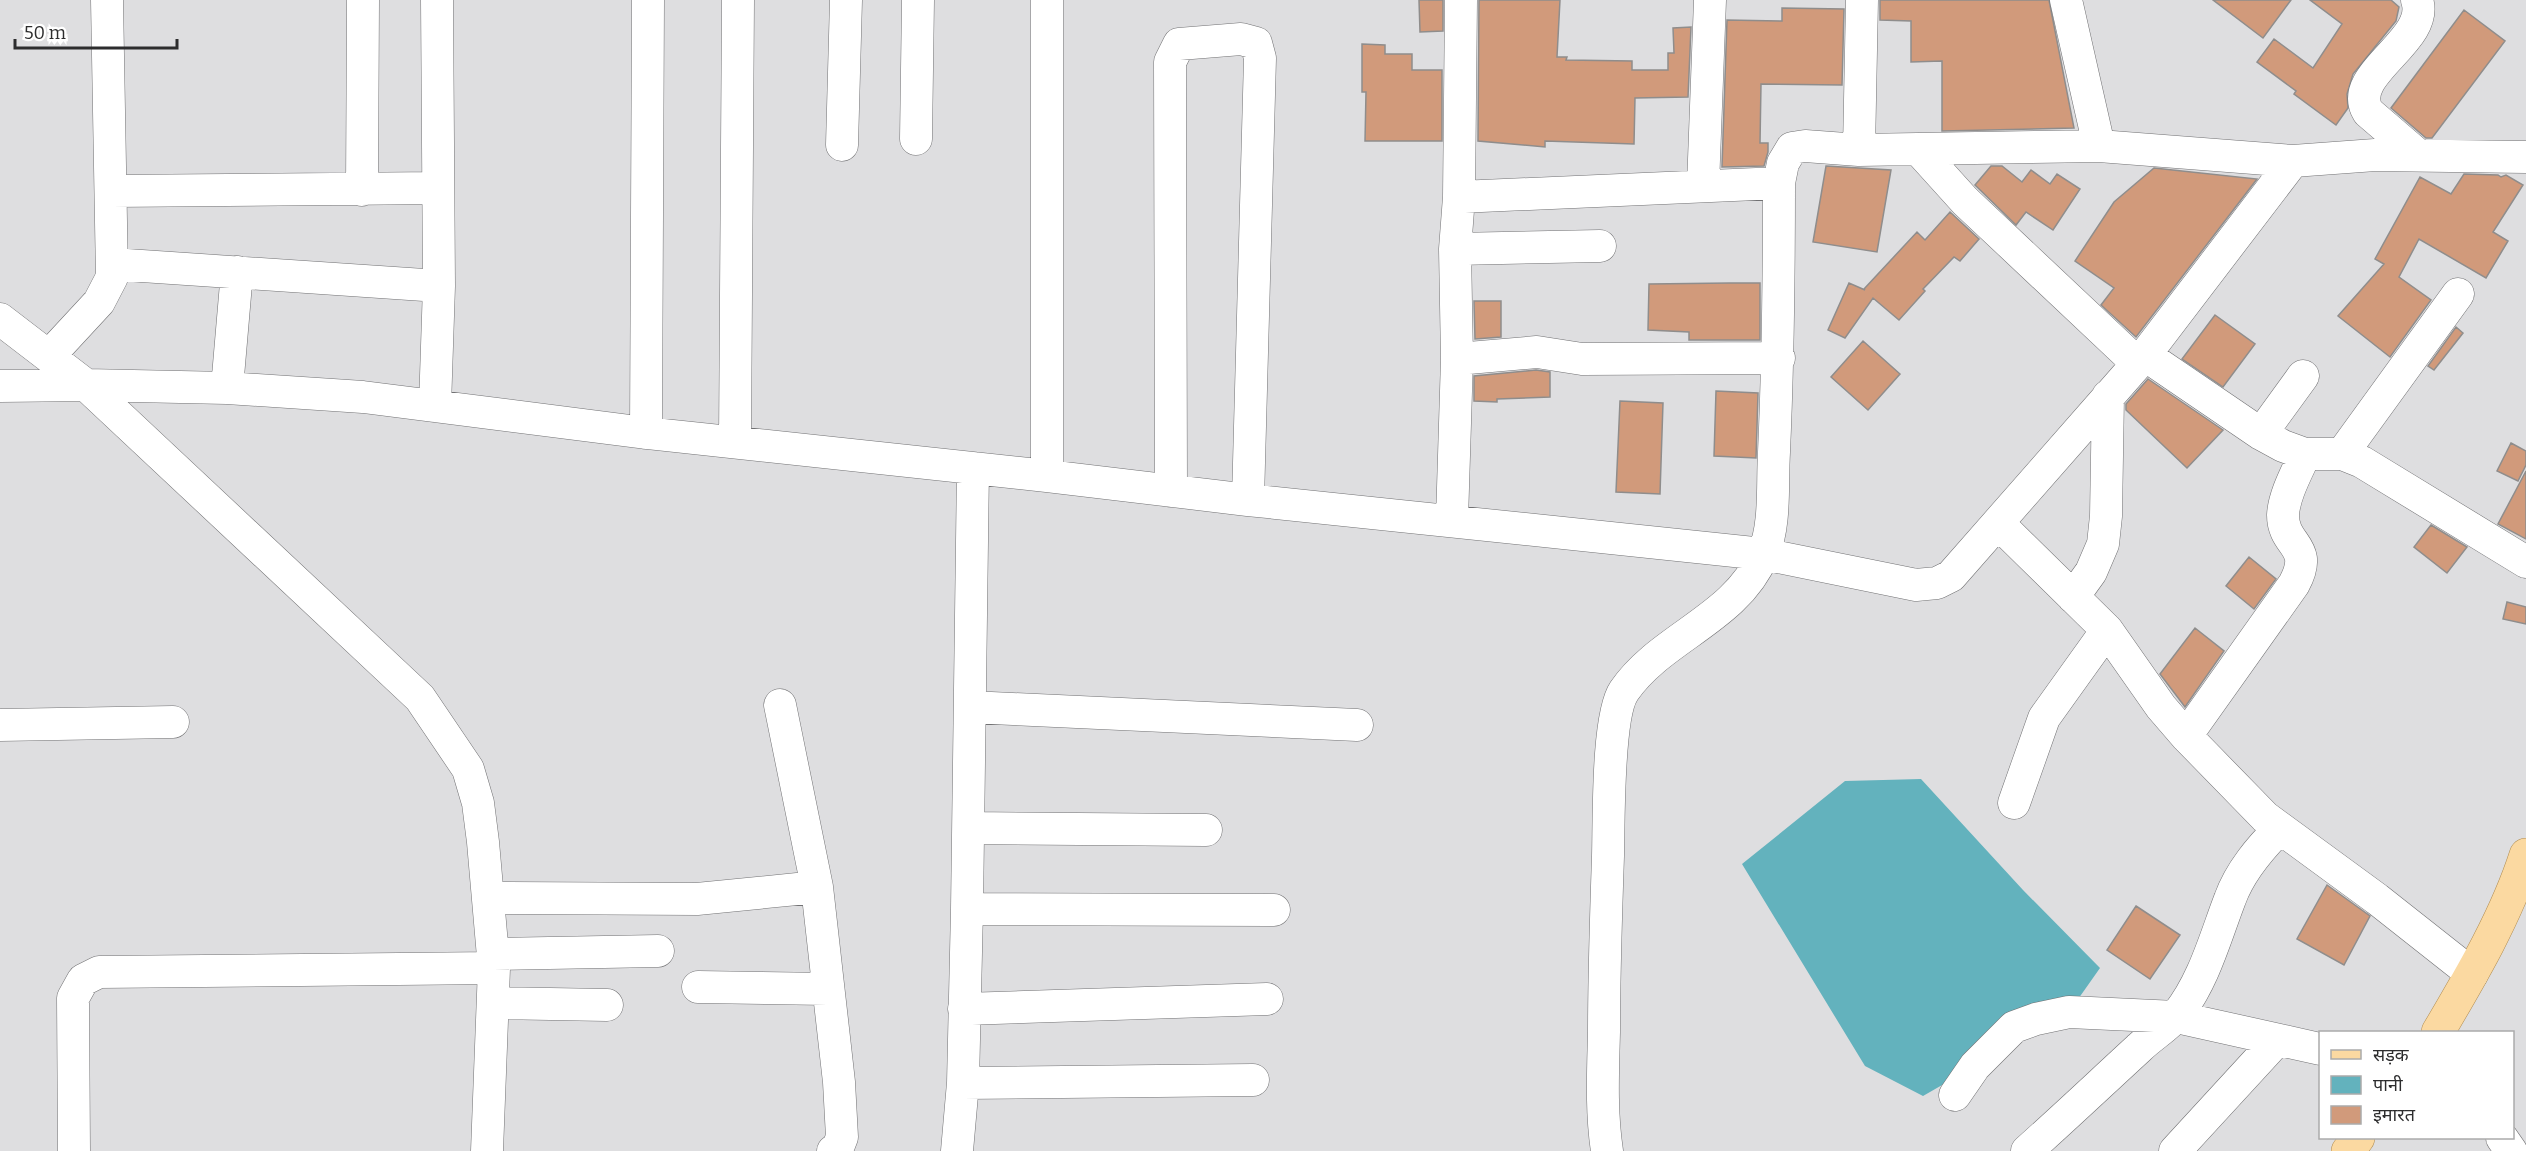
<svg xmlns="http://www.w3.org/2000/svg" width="2526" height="1151" font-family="Bitter,'Noto Sans Devanagari',serif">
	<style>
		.water { fill: #63b2bd }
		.building { fill: #d19a7b; stroke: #8f8d8c; stroke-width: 1.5 }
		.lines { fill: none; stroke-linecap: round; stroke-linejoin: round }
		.minor-casing { stroke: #717173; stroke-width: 33 }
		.major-casing { stroke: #b28d50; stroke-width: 34 }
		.minor { stroke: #fff; stroke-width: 32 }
		.major { stroke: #fbd9a1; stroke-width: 33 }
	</style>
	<rect width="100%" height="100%" fill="#dedee0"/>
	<path class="water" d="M 1921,779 L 2023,890 L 2100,968 L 2069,1012 L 1923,1096 L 1865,1066 L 1742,864 L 1845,781 Z"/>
	<path class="building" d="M 1419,0 L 1443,0 L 1443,31 L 1420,32 Z
		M 1479,0 L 1560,0 L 1557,57 L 1567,57 L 1566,60 L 1632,61 L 1632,70 L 1668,70 L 1668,53 L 1674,53 L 1673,28 L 1691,27 L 1688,97 L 1635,98 L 1634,144 L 1545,141 L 1545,147 L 1478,141 Z
		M 1880,0 L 2049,0 L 2074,128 L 1942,131 L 1942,61 L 1911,62 L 1911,21 L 1880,20 Z
		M 2213,0 L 2291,0 L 2263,38 Z
		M 2310,0 L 2391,0 L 2399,7 L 2396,21 L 2353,74 L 2347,94 L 2348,108 L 2336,125 L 2294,94 L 2296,91 L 2257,62 L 2274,39 L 2313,68 L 2342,24 Z
		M 1782,8 L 1844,9 L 1842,85 L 1761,84 L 1760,143 L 1768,143 L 1768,152 L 1764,166 L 1722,167 L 1727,20 L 1782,21 Z
		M 2464,10 L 2505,41 L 2432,138 L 2426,138 L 2391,108 Z
		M 1362,44 L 1385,45 L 1385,54 L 1412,54 L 1412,70 L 1442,70 L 1442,141 L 1365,141 L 1366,92 L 1362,92 Z
		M 1826,166 L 1891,170 L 1877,252 L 1813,242 Z
		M 1991,166 L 2002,166 L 2022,182 L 2031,170 L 2050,184 L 2057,174 L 2080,189 L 2053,230 L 2026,212 L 2016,225 L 1975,185 Z
		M 2154,168 L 2257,179 L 2136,337 L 2101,305 L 2114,288 L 2075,261 L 2114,202 Z
		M 2464,174 L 2498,175 L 2501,177 L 2506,175 L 2523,185 L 2493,232 L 2508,241 L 2486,278 L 2419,239 L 2399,277 L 2431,300 L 2390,357 L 2338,316 L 2384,264 L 2375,259 L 2420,177 L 2451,194 Z
		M 1950,212 L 1979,239 L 1960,261 L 1954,257 L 1923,289 L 1925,291 L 1899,320 L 1873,298 L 1845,338 L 1828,330 L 1849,283 L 1865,290 L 1864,289 L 1917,232 L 1925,240 Z
		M 1730,283 L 1760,283 L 1760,340 L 1689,340 L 1689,332 L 1648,330 L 1649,284 Z
		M 1474,301 L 1501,301 L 1501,337 L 1475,339 Z
		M 2215,315 L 2255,344 L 2223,387 L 2182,359 Z
		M 2456,327 L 2463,333 L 2434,370 L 2428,366 Z
		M 1863,341 L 1900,374 L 1868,410 L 1831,377 Z
		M 1536,370 L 1550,372 L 1550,397 L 1497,399 L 1497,402 L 1474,401 L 1474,376 Z
		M 2148,379 L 2223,430 L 2187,468 L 2126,410 L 2126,404 Z
		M 1716,391 L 1758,393 L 1756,458 L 1714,456 Z
		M 1620,401 L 1663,403 L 1660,494 L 1616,492 Z
		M 2511,443 L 2526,451 L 2526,465 L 2518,481 L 2497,471 Z
		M 2526,471 L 2526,539 L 2498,524 Z
		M 2431,525 L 2467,547 L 2447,573 L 2414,547 Z
		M 2249,557 L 2276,579 L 2254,609 L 2226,586 Z
		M 2507,602 L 2526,607 L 2526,624 L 2503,619 Z
		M 2195,628 L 2224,651 L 2185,707 L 2160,674 Z
		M 2327,885 L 2370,916 L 2344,965 L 2297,939 Z
		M 2136,906 L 2180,935 L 2150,979 L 2107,950 Z"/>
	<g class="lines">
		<defs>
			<path id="minor" d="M 1047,0 L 1047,476
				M 2066,0 L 2099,146
				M 2417,0 C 2431,41 2345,74 2368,112 L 2418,155
				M 916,139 L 918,0
				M 842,145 L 846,0
				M 1918,149 L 1965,201 L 2136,362
				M 1859,150 L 1862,0
				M 1703,186 L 1710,0
				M 362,190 L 363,0
				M 112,191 L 438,188
				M 1459,197 L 1779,183
				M 1455,249 L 1600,246
				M 112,264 L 439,286
				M 0,319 L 86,385 L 420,698 L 468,769 L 478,803 L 483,842 L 494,968 L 487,1151
				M 2145,355 L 2261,434 L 2283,446 L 2305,454 L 2342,454 L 2362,462 L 2526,562
				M 49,356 L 99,302 L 112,277 L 107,0
				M 1457,359 L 1537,352 L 1582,359 L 1779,358
				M 0,386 L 86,385 L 227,388 L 363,397 L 646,433 L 1047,476 L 1248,500 L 1763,554 L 1916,585 L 1937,583 L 1951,576 L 2145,355 L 2293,161
				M 227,388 L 237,272
				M 435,406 L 439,286 L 437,0
				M 646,433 L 648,0
				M 2261,434 L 2303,376
				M 735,442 L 738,0
				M 2342,454 L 2458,294
				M 1171,491 L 1170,62 L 1179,44 L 1241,39 L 1256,43 L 1260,58 L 1248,500
				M 1452,520 L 1457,359 L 1455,249 L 1459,197 L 1461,0
				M 1998,523 L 2107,630 L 2044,718 L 2014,803
				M 2073,597 L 2091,572 L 2103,544 L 2106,516 L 2108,396
				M 2107,630 L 2161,707 L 2186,736 L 2265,817 L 2377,899 L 2472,974
				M 780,705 L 817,887 L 839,1082 L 842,1137 L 837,1150 L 833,1151
				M 970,707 L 1357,725
				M 0,725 L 173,722
				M 2186,736 L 2294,584 C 2315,545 2283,547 2283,515 C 2284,495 2297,472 2305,454
				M 969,828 L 1206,830
				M 489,898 L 697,899 L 817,887
				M 967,909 L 1274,910
				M 493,954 L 658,951
				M 698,987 L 828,989
				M 493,1003 L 607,1005
				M 964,1009 L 1267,999
				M 963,1083 L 1253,1080
				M 1955,1095 L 1975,1066 L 2014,1027 L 2036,1019 L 2069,1012 L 2176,1017 L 2320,1049
				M 2502,1138 L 2511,1151
				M 74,1151 L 73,998 L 83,980 L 99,972 L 494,968
				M 957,1151 L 963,1083 L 967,909 L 973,468
				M 1607,1151 C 1601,1111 1603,1072 1604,1032 C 1604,973 1606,914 1608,856 C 1609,821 1607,716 1624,691 C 1661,637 1736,619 1763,555 C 1776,524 1772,486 1774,452 C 1778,363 1779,273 1779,183 L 1783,163 L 1792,148 L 1805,146 L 1859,150 L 2099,146 L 2293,161 L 2375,155 L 2526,157
				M 2027,1151 C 2065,1117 2102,1082 2139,1048 C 2150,1037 2167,1027 2177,1015 C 2204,981 2215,938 2230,899 C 2240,871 2260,848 2280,828
				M 2175,1151 L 2277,1040"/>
			<path id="major" d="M 2438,1032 C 2471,976 2506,917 2526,855
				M 2348,1151 L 2358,1138"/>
		</defs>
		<use href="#minor" class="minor-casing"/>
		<use href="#major" class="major-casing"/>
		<use href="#minor" class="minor"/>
		<use href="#major" class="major"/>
	</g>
	<rect x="2319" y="1031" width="195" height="108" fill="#ffffff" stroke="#ababab" stroke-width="1.5"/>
	<rect x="2331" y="1050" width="30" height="9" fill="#fbd9a1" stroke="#ababab" stroke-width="1.5"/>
	<text x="2373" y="1061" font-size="18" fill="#2d2d2e">सड़क</text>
	<rect x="2331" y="1076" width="30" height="18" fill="#63b2bd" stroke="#ababab" stroke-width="1.5"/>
	<text x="2373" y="1091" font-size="18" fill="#2d2d2e">पानी</text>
	<rect x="2331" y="1106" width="30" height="18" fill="#d19a7b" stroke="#ababab" stroke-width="1.5"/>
	<text x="2373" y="1121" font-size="18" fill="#2d2d2e">इमारत</text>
	<path d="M15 39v9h162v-9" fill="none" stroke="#2d2d2e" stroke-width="3"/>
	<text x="24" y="39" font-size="18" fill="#2d2d2e" stroke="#ffffff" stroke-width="4.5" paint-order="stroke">50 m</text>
</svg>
